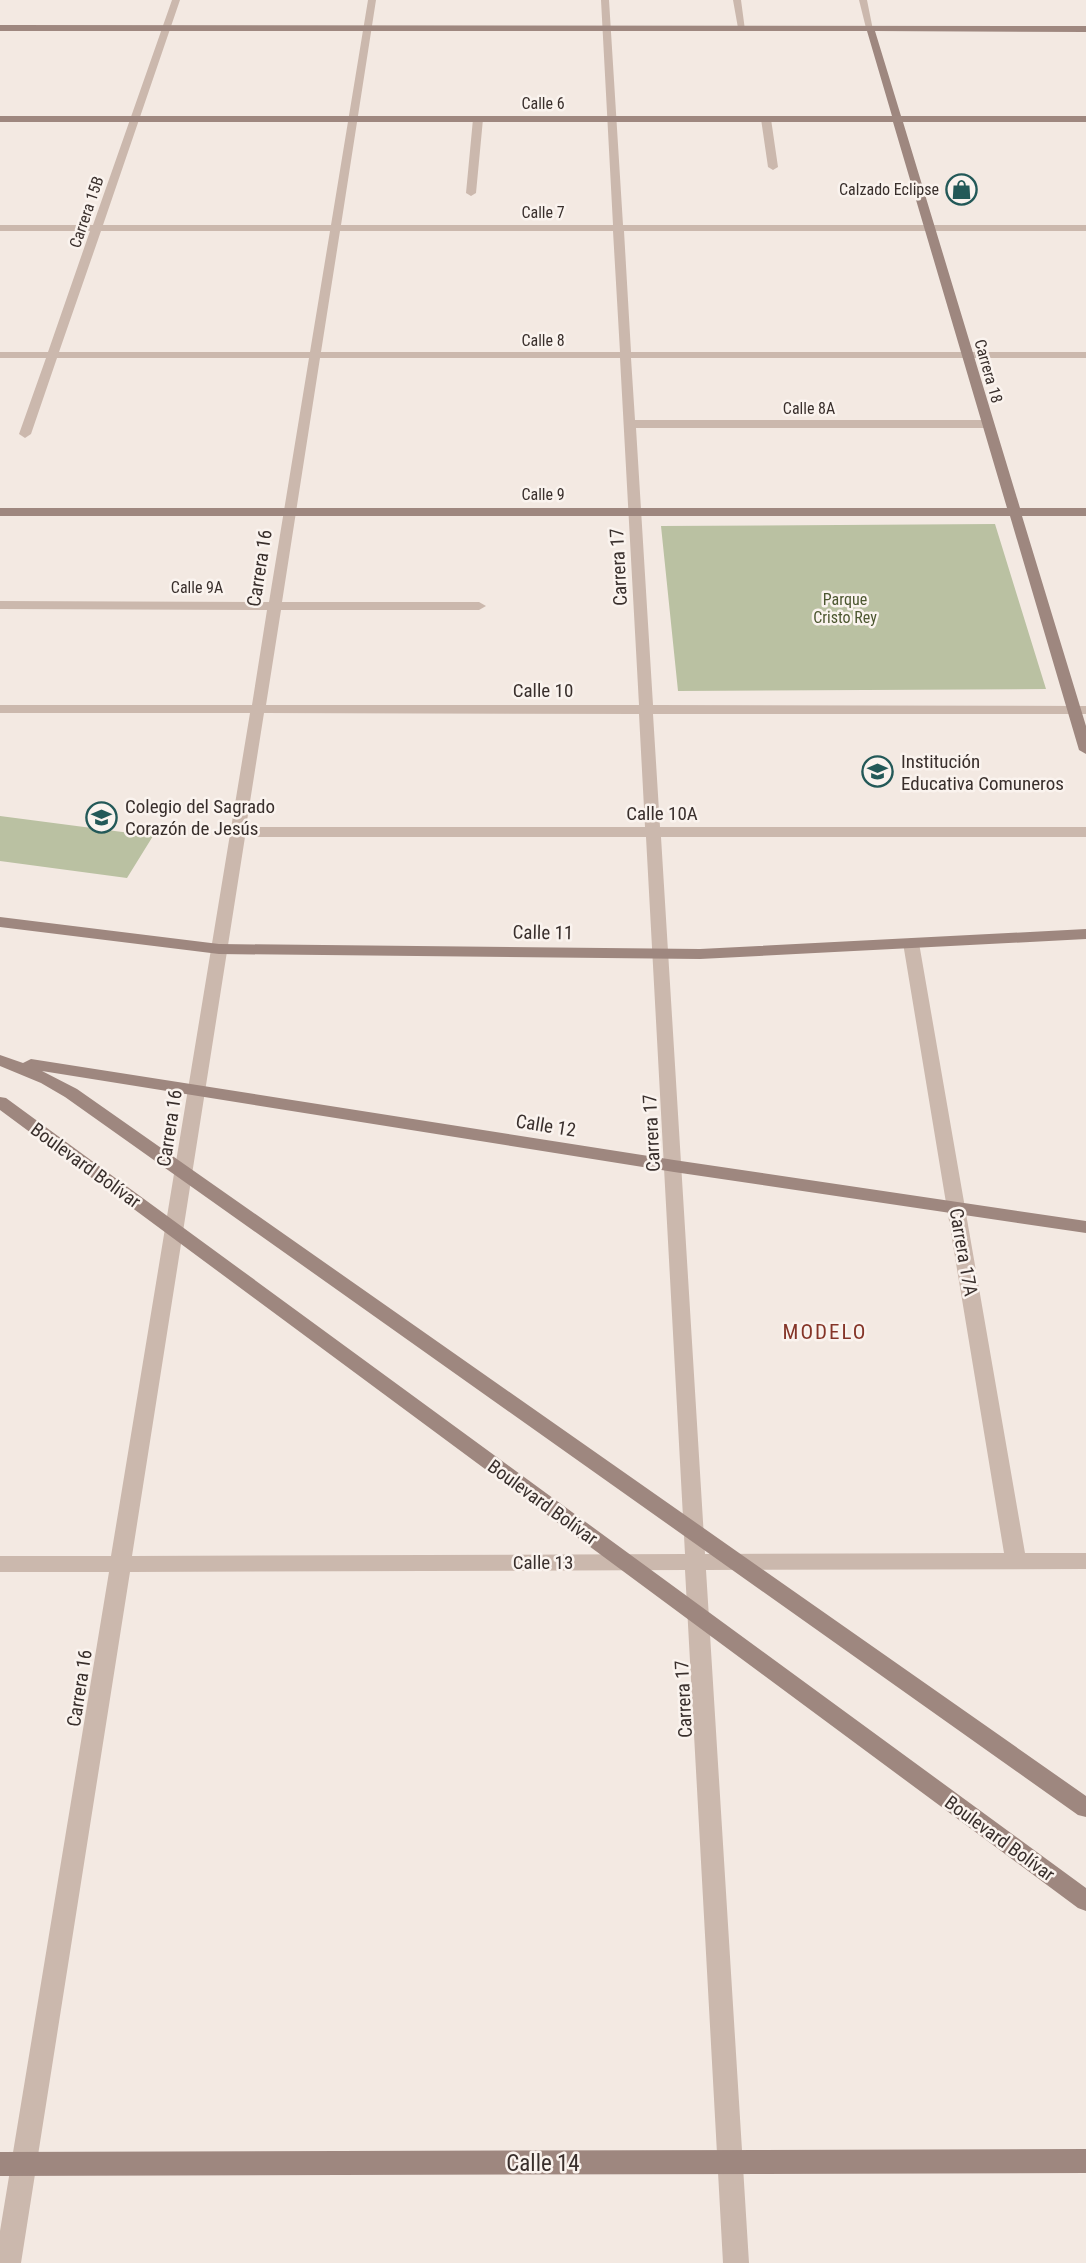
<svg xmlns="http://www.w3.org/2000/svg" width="1086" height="2263" font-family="'Roboto Condensed',sans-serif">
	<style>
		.green { fill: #bac1a2 }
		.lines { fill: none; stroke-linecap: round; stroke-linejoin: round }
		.lane { fill: #cbb8ad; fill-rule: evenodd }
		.street { fill: #cbb8ad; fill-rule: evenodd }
		.secondary { fill: #9e877f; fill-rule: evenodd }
		.labels { text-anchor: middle; stroke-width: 5; stroke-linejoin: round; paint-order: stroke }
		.far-street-label { font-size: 16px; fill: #392f2c; stroke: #faf3ee }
		.far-poi-label { font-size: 16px; fill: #392f2c; stroke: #faf3ee; text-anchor: end }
		.far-park-label { font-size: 16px; fill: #4c5730; stroke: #faf3ee }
		.street-label { font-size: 19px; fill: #392f2c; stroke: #faf3ee }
		.poi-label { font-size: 19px; fill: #392f2c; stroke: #faf3ee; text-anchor: start }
		.neighbourhood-label { font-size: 21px; letter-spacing: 2px; fill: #853528; stroke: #faf3ee }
		.near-street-label { font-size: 23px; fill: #392f2c; stroke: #faf3ee }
	</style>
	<rect width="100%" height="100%" fill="#f3e9e2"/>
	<path class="green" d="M 995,524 L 1046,689 L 678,691 L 661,526 Z
		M 0,816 L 153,836 L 127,878 L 0,861 Z"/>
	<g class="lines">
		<path class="lane" d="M 478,116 L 483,119 L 476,193 L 471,196 L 466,193 L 473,119 Z
			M 766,116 L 771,119 L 778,167 L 773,170 L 768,167 L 761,119 Z"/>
		<path class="street" d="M 172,0 L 180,0 L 103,225 L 331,225 L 368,0 L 376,0 L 341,225 L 613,225 L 601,0 L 609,0 L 623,225 L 1086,225 L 1086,231 L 624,231 L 631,352 L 1086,352 L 1086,358 L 631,358 L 635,420 L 988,420 L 994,424 L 988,428 L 636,428 L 653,705 L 1086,706 L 1086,714 L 653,714 L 660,827 L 1086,827 L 1086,837 L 661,837 L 705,1554 L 1004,1553 L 903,943 L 911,938 L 919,943 L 1025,1553 L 1086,1553 L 1086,1569 L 706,1570 L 749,2263 L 723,2263 L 685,1570 L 130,1572 L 21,2263 L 0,2263 L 0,2231 L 109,1572 L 0,1572 L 0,1556 L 111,1556 L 250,713 L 0,713 L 0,705 L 252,705 L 267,610 L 0,609 L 0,601 L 269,602 L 309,358 L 57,358 L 31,434 L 25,438 L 19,434 L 46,358 L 0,358 L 0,352 L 48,352 L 90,231 L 0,231 L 0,225 L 93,225 ZM 101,231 L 330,231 L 310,352 L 59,352 ZM 340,231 L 613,231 L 620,352 L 321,352 ZM 320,358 L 620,358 L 639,705 L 266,705 L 281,610 L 479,610 L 486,606 L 479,602 L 282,602 ZM 264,713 L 639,714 L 645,827 L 246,827 ZM 245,837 L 646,837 L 685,1554 L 132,1556 Z
			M 733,0 L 741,0 L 745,30 L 738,28 Z
			M 859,0 L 867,0 L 873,30 L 866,28 Z"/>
		<path class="secondary" d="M 0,25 L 1086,26 L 1086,32 L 875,31 L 901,116 L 1086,116 L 1086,122 L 903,122 L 1020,508 L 1086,508 L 1086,516 L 1022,516 L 1086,726 L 1086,754 L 1079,750 L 1010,516 L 0,516 L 0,508 L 1007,508 L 893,122 L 0,122 L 0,116 L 892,116 L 867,31 L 0,31 Z
			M 0,917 L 219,944 L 700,949 L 1086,929 L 1086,939 L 700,959 L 219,954 L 0,927 Z
			M 0,1055 L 23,1063 L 31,1059 L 674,1160 L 1086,1221 L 1086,1233 L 674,1172 L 42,1071 L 77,1089 L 1086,1796 L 1086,1817 L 1078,1815 L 65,1097 L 41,1083 L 0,1066 Z
			M 0,1097 L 6,1098 L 1086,1888 L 1086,1911 L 1078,1908 L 0,1110 Z
			M 1086,2149 L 1086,2173 L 0,2176 L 0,2152 Z"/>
	</g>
	<defs>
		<symbol id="shop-ring" viewBox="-11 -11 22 22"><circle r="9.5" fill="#faf3ee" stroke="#235958" stroke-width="1.5"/><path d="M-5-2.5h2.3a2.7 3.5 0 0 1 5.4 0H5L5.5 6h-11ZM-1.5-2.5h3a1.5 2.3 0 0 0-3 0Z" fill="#235958"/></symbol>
		<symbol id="school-ring" viewBox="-11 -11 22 22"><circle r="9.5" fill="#faf3ee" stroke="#235958" stroke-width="1.5"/><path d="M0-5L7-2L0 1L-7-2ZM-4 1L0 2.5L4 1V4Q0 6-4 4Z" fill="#235958"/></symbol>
	</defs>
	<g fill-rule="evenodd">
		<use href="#shop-ring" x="944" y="172" width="35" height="35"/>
		<use href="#school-ring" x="860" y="754" width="35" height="35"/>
		<use href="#school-ring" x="84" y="800" width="35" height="35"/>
	</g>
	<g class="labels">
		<g class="far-street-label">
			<text x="543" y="109">Calle 6</text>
			<text transform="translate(86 212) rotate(-71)" y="6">Carrera 15B</text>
			<text x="543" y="218">Calle 7</text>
			<text x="543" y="346">Calle 8</text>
			<text transform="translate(989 371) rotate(74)" y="6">Carrera 18</text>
			<text x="809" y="414">Calle 8A</text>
			<text x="543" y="500">Calle 9</text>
			<text x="197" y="593">Calle 9A</text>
		</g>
		<g class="far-poi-label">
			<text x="939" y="195">Calzado Eclipse</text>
		</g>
		<g class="far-park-label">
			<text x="845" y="605">Parque<tspan x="845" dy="18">Cristo Rey</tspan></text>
		</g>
		<g class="street-label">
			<text transform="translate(618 567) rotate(-93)" y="7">Carrera 17</text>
			<text transform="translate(259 568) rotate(-81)" y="7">Carrera 16</text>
			<text x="543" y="697">Calle 10</text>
			<text x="662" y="820">Calle 10A</text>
			<text transform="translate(543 932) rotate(1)" y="7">Calle 11</text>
			<text transform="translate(546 1125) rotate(9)" y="7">Calle 12</text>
			<text transform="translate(169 1128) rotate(-81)" y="7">Carrera 16</text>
			<text transform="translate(651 1133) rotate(-93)" y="7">Carrera 17</text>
			<text transform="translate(86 1165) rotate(36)" y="7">Boulevard Bolívar</text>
			<text transform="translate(964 1252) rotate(80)" y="7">Carrera 17A</text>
			<text transform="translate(543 1502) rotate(36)" y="7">Boulevard Bolívar</text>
			<text x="543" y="1569">Calle 13</text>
			<text transform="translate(79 1688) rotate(-81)" y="7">Carrera 16</text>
			<text transform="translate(683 1699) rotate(-93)" y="7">Carrera 17</text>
			<text transform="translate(1000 1838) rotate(36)" y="7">Boulevard Bolívar</text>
		</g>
		<g class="poi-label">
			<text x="901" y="768">Institución<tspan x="901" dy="22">Educativa Comuneros</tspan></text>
			<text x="125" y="813">Colegio del Sagrado<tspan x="125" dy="22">Corazón de Jesús</tspan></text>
		</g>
		<g class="neighbourhood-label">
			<text x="825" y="1339">MODELO</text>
		</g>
		<g class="near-street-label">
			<text x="543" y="2171">Calle 14</text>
		</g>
	</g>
</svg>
